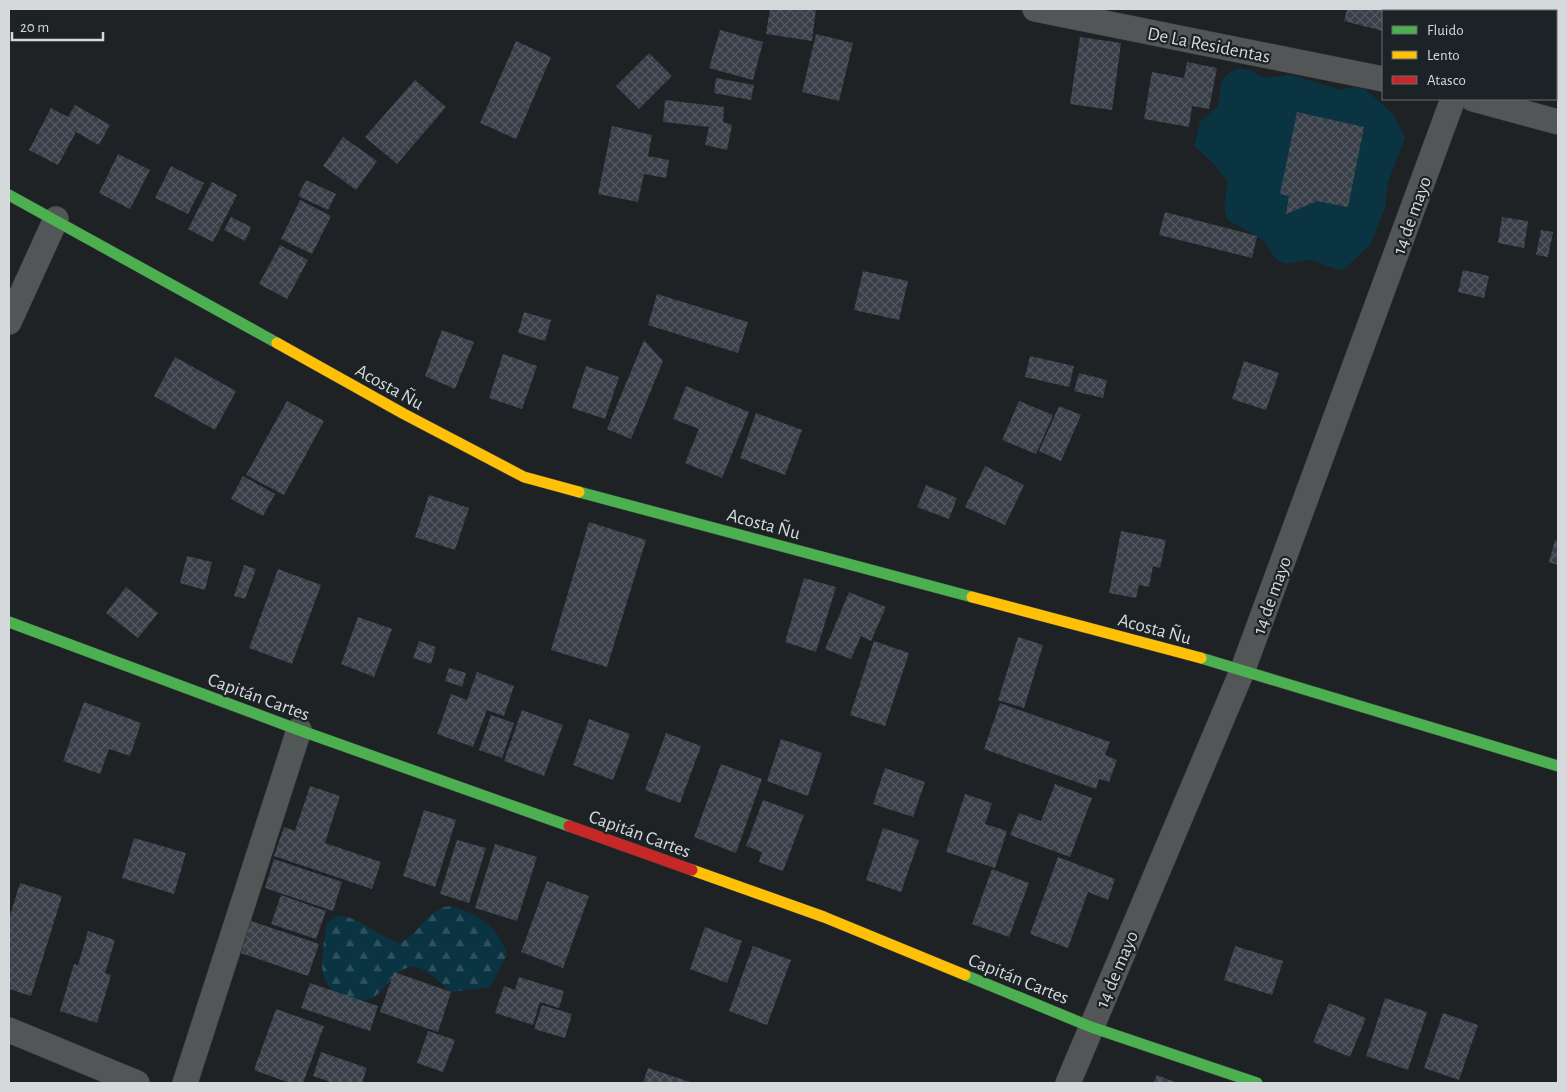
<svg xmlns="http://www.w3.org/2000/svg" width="1567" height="1092" font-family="'Alegreya Sans',sans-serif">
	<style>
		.green { fill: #0b3443 }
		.forest { fill: url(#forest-firs) }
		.building { fill: url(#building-cross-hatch) }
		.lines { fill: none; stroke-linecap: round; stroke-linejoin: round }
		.street-casing { stroke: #393c3e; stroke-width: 26 }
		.fast-casing { stroke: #393c3e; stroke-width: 12 }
		.slow-casing { stroke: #393c3e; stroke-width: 12 }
		.jam-casing { stroke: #393c3e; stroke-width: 12 }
		.street { stroke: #535657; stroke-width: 25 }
		.fast { stroke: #4caf50; stroke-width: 11 }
		.slow { stroke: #ffc107; stroke-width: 11 }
		.jam { stroke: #c62828; stroke-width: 11 }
		.labels { text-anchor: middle; stroke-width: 4.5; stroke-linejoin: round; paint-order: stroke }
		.street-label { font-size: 19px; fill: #d5d9dc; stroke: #1c2326 }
	</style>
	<defs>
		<pattern id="forest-firs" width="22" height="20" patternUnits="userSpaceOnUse" patternTransform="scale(1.25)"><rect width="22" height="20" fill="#0b3443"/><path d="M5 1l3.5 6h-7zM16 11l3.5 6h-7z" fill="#2e515e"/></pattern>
		<pattern id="building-cross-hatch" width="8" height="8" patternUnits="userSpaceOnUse" patternTransform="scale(1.25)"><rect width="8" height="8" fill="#383f48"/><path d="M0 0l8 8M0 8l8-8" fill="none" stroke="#545a62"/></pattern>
	</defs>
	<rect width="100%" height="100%" fill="#1e2224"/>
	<path class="green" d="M 1240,68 L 1252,71 L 1264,78 L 1291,75 L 1341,90 L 1352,87 L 1365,89 L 1393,114 L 1405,138 L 1388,182 L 1385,208 L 1371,244 L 1343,270 C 1331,269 1318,260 1306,260 C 1298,261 1292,265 1283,263 C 1274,260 1271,251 1266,244 C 1255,232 1240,228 1227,219 L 1224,207 L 1228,182 L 1213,163 L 1194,146 L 1200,122 L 1218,106 C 1221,86 1218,75 1240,68 Z"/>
	<path class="forest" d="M 450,906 C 476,912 500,928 507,955 L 490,987 L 451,992 C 441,984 427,967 413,967 C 395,967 387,988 374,997 C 365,1002 357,1000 348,998 C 312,988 323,952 327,923 L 337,915 C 363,918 375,936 400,943 C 423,932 424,910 450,906 Z"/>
	<path class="building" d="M 770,9 L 816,9 L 812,41 L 766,34 Z
		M 1347,9 L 1398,9 L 1397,11 L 1383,11 L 1383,31 L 1344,21 Z
		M 1556,19 L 1558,19 L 1558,64 L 1556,63 Z
		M 720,30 L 763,42 L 753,80 L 709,68 Z
		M 816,34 L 853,43 L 839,101 L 802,92 Z
		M 1080,37 L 1121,43 L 1112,110 L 1070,104 Z
		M 516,41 L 551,57 L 516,139 L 480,123 Z
		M 649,53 L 672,76 L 639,109 L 616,86 Z
		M 1187,62 L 1217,68 L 1209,109 L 1192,106 L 1189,127 L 1144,119 L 1152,72 L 1184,78 Z
		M 716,78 L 754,85 L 751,100 L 714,93 Z
		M 415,80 L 446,107 L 397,164 L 365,137 Z
		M 665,100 L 724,107 L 723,122 L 732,125 L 727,150 L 705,145 L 709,127 L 663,122 Z
		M 75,105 L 110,125 L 99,145 L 76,132 L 58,165 L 29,150 L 51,108 L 68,117 Z
		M 1297,112 L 1364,127 L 1348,207 L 1317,201 L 1286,214 L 1289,196 L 1280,194 Z
		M 612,126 L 652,135 L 648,156 L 669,160 L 666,178 L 644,174 L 638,202 L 598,194 Z
		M 343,137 L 377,161 L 356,190 L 323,166 Z
		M 118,154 L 150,170 L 130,209 L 99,193 Z
		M 171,166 L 204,183 L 188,214 L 155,198 Z
		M 306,180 L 336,194 L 328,210 L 298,196 Z
		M 212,182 L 237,195 L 213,242 L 188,229 Z
		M 300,200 L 331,216 L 312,254 L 281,239 Z
		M 1165,212 L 1257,236 L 1252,258 L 1159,235 Z
		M 231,217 L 251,227 L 245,241 L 224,230 Z
		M 1502,217 L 1528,221 L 1524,248 L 1498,243 Z
		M 1541,230 L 1553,232 L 1548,257 L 1536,255 Z
		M 280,245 L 308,260 L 287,299 L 259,284 Z
		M 1463,270 L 1489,276 L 1484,298 L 1458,292 Z
		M 863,271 L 908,281 L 899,320 L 854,310 Z
		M 657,294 L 748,322 L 738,353 L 648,325 Z
		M 524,312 L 551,320 L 545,341 L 518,333 Z
		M 442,330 L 474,342 L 455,389 L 425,376 Z
		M 644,340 L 663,361 L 631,439 L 607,429 Z
		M 503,354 L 537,366 L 522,409 L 489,398 Z
		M 1030,356 L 1074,366 L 1069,387 L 1025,377 Z
		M 175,357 L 236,391 L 215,430 L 154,396 Z
		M 1244,361 L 1279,373 L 1266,410 L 1232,399 Z
		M 586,366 L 619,377 L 605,419 L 572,408 Z
		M 1079,373 L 1107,380 L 1103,398 L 1074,391 Z
		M 686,386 L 749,412 L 722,478 L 685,463 L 699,429 L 673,419 Z
		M 287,401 L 324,421 L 284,495 L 246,475 Z
		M 1019,401 L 1053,415 L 1036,454 L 1002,440 Z
		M 1059,406 L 1081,415 L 1061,461 L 1039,451 Z
		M 756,413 L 802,430 L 785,475 L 740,458 Z
		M 985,466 L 1024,485 L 1005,525 L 965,507 Z
		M 243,476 L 275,494 L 263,516 L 231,499 Z
		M 926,485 L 957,498 L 949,519 L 917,507 Z
		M 429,495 L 469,508 L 455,550 L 415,537 Z
		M 589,522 L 646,540 L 607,667 L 551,650 Z
		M 1121,531 L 1166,540 L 1160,568 L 1153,566 L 1149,587 L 1139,585 L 1136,598 L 1109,593 Z
		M 1555,540 L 1558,541 L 1558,565 L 1549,562 Z
		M 187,556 L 212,562 L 205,590 L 180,583 Z
		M 244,565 L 256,569 L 245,599 L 234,596 Z
		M 278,569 L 321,585 L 292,664 L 249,648 Z
		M 804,578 L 836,587 L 816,652 L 785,642 Z
		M 126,587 L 158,613 L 138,638 L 106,613 Z
		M 849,592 L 886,607 L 871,641 L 861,636 L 851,659 L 825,649 Z
		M 358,617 L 392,629 L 374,677 L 341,664 Z
		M 1018,637 L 1043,645 L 1024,708 L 998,700 Z
		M 419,641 L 436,647 L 431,664 L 413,658 Z
		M 874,641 L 909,653 L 885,726 L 850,715 Z
		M 449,668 L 466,673 L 462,687 L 445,681 Z
		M 477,672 L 514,686 L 504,716 L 487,710 L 473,747 L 437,734 L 451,694 L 467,700 Z
		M 84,702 L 141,723 L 130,756 L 109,749 L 100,774 L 63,761 Z
		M 1000,703 L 1110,742 L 1105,755 L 1117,760 L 1109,782 L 1099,779 L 1096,789 L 984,749 Z
		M 522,710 L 563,725 L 544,776 L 504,761 Z
		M 491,715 L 514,723 L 502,758 L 479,750 Z
		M 589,719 L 630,734 L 613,780 L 573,765 Z
		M 666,733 L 701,746 L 680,803 L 645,790 Z
		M 781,739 L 822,753 L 808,796 L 767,781 Z
		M 721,764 L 762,779 L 736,853 L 694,837 Z
		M 885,768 L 925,782 L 913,817 L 873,804 Z
		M 1055,784 L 1092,798 L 1070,857 L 1010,835 L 1019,813 L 1041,821 Z
		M 310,786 L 340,796 L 325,843 L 381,862 L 372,889 L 274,856 L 284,827 L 295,831 Z
		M 965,794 L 992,803 L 985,824 L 1007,831 L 995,868 L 946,852 Z
		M 763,800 L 804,815 L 783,871 L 759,862 L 762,852 L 746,846 Z
		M 424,810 L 456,820 L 435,887 L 403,876 Z
		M 883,828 L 919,840 L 901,892 L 866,880 Z
		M 134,838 L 186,853 L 174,894 L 122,878 Z
		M 457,840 L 486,848 L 469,903 L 440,894 Z
		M 495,844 L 537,857 L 517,921 L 475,908 Z
		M 1058,857 L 1115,879 L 1108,900 L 1088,892 L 1068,948 L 1030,934 Z
		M 274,859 L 342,882 L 333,911 L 265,888 Z
		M 992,869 L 1029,883 L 1009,937 L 972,924 Z
		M 547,881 L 589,896 L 563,968 L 521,952 Z
		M 20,883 L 62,896 L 31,996 L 9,989 L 9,919 Z
		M 281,895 L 326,911 L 316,939 L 271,924 Z
		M 251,921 L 319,944 L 308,976 L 241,953 Z
		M 705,927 L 742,941 L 727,983 L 690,969 Z
		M 88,931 L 115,940 L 105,973 L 111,975 L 97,1023 L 60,1011 L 74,964 L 78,965 Z
		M 753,946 L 791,960 L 767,1025 L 729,1011 Z
		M 1235,946 L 1283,961 L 1272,995 L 1224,980 Z
		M 394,972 L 451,992 L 438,1032 L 380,1012 Z
		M 519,977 L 564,991 L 559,1008 L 540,1002 L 533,1025 L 495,1013 L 504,986 L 515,990 Z
		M 310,983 L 378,1006 L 370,1031 L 301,1008 Z
		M 1385,998 L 1427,1012 L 1408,1070 L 1366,1056 Z
		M 1329,1003 L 1366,1018 L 1350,1057 L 1313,1042 Z
		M 542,1005 L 572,1014 L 565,1038 L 534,1029 Z
		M 276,1009 L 324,1026 L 303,1083 L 290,1083 L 254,1070 Z
		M 1443,1013 L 1478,1025 L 1459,1080 L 1424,1068 Z
		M 428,1031 L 455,1040 L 443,1072 L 417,1063 Z
		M 321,1052 L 367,1068 L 362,1083 L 333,1083 L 313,1076 Z
		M 648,1068 L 693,1083 L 643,1083 Z
		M 1157,1075 L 1177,1083 L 1153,1083 Z"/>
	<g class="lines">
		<defs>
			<path id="street" d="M 1035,9 L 1383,79
				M 1449,9 L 1449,11
				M 1473,99 L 1558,122
				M 9,322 L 56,219
				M 9,1030 L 137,1083
				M 185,1083 L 299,730
				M 1068,1083 L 1243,669 L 1453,99"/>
			<path id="fast" d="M 9,195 L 277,343
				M 579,492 L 972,597
				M 9,622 L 299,730 L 569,826
				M 1201,658 L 1558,766
				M 965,975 L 1091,1027 L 1257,1083"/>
			<path id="slow" d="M 277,343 L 404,414 L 524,477 L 579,492
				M 972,597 L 1201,658
				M 692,870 L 824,917 L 965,975"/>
			<path id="jam" d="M 569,826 L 692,870"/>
		</defs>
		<use href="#street" class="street-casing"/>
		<use href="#fast" class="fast-casing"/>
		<use href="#slow" class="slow-casing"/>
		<use href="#jam" class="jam-casing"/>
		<use href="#street" class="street"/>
		<use href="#fast" class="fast"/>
		<use href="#slow" class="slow"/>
		<use href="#jam" class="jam"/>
	</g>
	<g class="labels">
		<g class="street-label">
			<text transform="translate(1209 44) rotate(11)" y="7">De La Residentas</text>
			<text transform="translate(1411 215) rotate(-70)" y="7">14 de mayo</text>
			<text transform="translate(390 386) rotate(29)" y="7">Acosta Ñu</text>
			<text transform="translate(764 523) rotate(15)" y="7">Acosta Ñu</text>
			<text transform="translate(1271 595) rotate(-70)" y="7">14 de mayo</text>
			<text transform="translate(1155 628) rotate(15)" y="7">Acosta Ñu</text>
			<text transform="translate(259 696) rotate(20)" y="7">Capitán Cartes</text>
			<text transform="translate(640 833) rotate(20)" y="7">Capitán Cartes</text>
			<text transform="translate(1116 969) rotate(-67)" y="7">14 de mayo</text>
			<text transform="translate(1019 978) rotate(22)" y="7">Capitán Cartes</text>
		</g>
	</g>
	<rect width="1567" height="1092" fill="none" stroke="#d5d9dc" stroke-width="20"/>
	<rect x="1382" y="10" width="175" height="90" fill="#1c2326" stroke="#666c6f"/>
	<rect x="1392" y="26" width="25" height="8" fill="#4caf50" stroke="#666c6f"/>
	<text x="1427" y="35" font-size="15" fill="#d5d9dc">Fluido</text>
	<rect x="1392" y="51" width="25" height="8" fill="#ffc107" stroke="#666c6f"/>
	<text x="1427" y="60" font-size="15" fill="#d5d9dc">Lento</text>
	<rect x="1392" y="76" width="25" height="8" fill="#c62828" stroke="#666c6f"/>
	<text x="1427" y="85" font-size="15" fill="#d5d9dc">Atasco</text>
	<path d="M12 32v8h91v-8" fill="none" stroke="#d5d9dc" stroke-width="2.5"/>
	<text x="20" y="32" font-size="15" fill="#d5d9dc" stroke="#1c2326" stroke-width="4" paint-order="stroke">20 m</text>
</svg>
